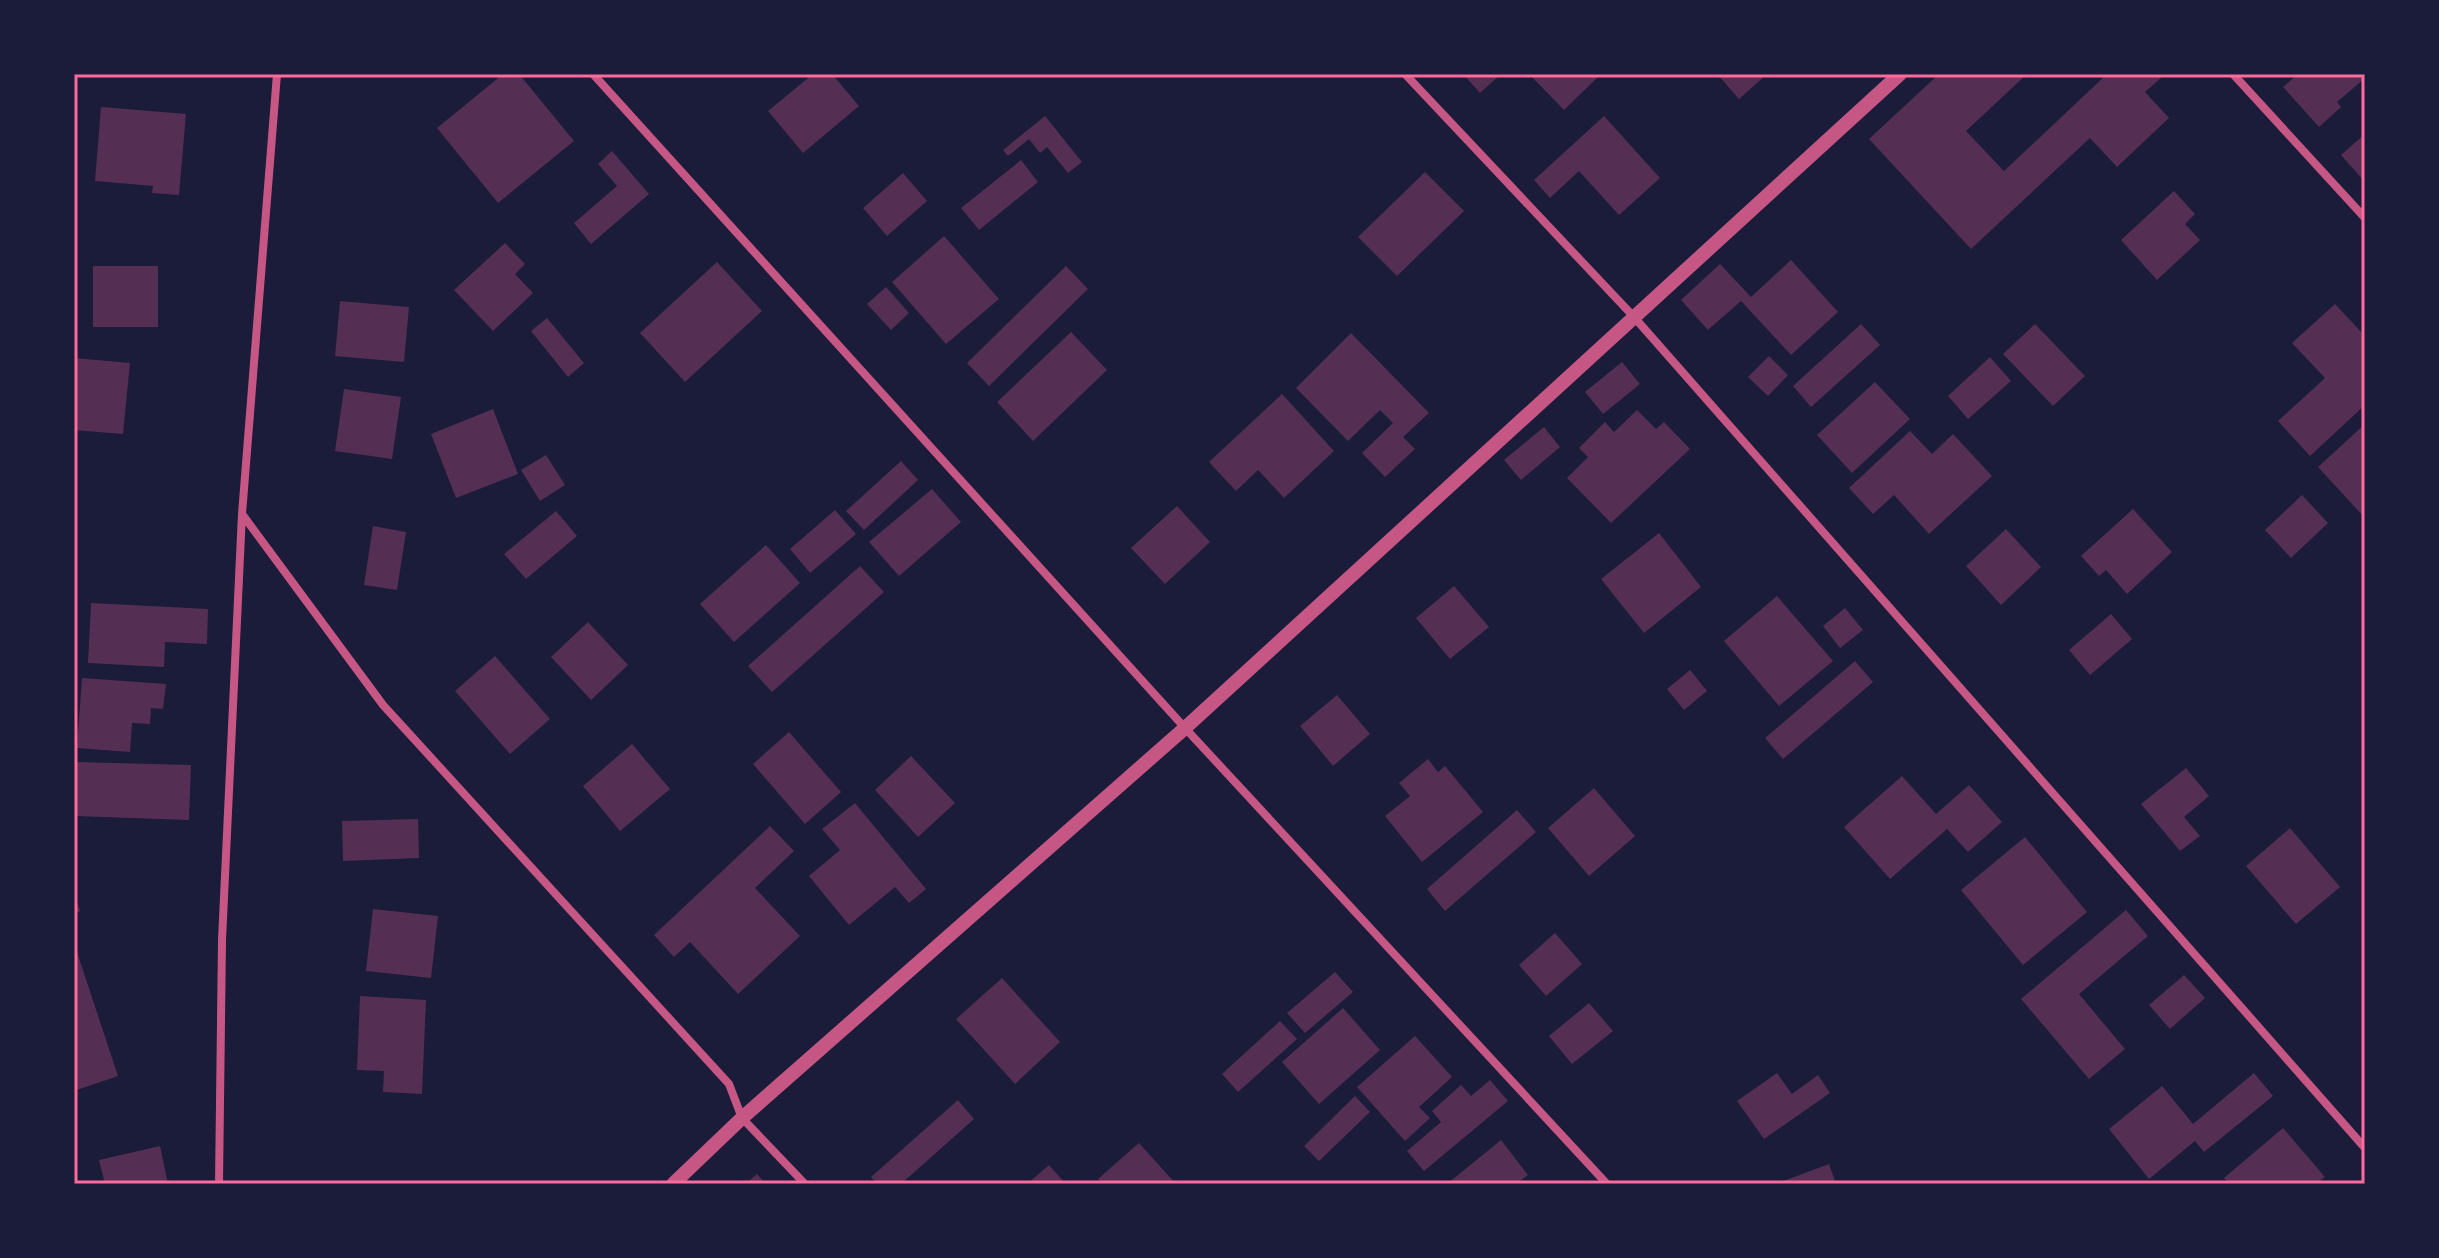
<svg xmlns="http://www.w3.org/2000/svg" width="2439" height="1258" font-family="Helvetica,sans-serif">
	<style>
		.building { fill: #542f53 }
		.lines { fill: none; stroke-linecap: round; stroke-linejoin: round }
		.minor { stroke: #c65784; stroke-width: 8 }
		.tertiary { stroke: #c65784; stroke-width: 14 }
		.neatline { fill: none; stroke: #ff6b9d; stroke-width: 3 }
	</style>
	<rect width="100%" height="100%" fill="#1b1b3a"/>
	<path class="building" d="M 503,74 L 519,74 L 574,141 L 498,203 L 437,128 Z
		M 813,74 L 832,74 L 859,106 L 803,153 L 768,111 Z
		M 1463,74 L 1501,74 L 1480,93 Z
		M 1529,74 L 1601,74 L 1564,110 Z
		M 1717,74 L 1767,74 L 1739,99 Z
		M 1939,74 L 2027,74 L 1966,131 L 2004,171 L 2107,74 L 2159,74 L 2162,77 L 2145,92 L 2169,118 L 2117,167 L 2090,138 L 1971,249 L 1869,139 Z
		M 2298,74 L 2365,74 L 2365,78 L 2337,102 L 2341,107 L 2319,127 L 2283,87 Z
		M 101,107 L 186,114 L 179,195 L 152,193 L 153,186 L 95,181 Z
		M 1045,116 L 1082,162 L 1068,173 L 1047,147 L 1040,153 L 1029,139 L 1008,156 L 1003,150 Z
		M 1604,116 L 1660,178 L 1619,215 L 1579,171 L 1550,198 L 1534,180 Z
		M 2365,134 L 2365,182 L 2341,155 Z
		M 612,151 L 649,194 L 591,244 L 574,223 L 617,186 L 598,164 Z
		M 1021,160 L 1038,182 L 979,230 L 961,208 Z
		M 1425,172 L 1464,211 L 1397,276 L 1358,237 Z
		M 903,173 L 927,201 L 887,236 L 863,208 Z
		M 2174,191 L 2195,214 L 2185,224 L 2200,240 L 2157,280 L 2121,240 Z
		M 944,236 L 999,299 L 946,344 L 892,282 Z
		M 505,243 L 525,264 L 515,274 L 533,293 L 493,331 L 454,290 Z
		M 1791,260 L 1838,312 L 1791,355 L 1741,301 L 1708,330 L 1681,300 L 1720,264 L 1751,297 Z
		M 717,262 L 762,311 L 685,382 L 640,333 Z
		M 93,266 L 158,266 L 158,327 L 93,327 Z
		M 1066,266 L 1088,289 L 989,386 L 967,363 Z
		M 886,287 L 909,313 L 891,330 L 867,304 Z
		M 340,301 L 409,307 L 404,362 L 335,356 Z
		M 2335,304 L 2365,336 L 2365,405 L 2310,456 L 2278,421 L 2325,378 L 2292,343 Z
		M 547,318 L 584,363 L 568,377 L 531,331 Z
		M 1861,324 L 1880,345 L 1811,407 L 1793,386 Z
		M 2035,324 L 2085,376 L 2053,406 L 2003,354 Z
		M 1071,332 L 1107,370 L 1033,441 L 997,402 Z
		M 1351,333 L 1429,413 L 1403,437 L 1415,449 L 1385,477 L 1362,453 L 1393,423 L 1380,410 L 1348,441 L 1296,388 Z
		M 1769,356 L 1788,375 L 1768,396 L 1748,377 Z
		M 1990,357 L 2011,381 L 1968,419 L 1948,396 Z
		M 74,358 L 130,363 L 123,434 L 74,430 Z
		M 1622,362 L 1640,384 L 1603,414 L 1585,392 Z
		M 1875,382 L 1910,419 L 1852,473 L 1817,435 Z
		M 344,389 L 401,397 L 392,459 L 335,451 Z
		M 1282,394 L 1334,451 L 1284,498 L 1258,470 L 1236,491 L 1209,462 Z
		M 493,409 L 518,474 L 456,498 L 431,434 Z
		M 1637,410 L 1656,429 L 1664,422 L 1690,449 L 1611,523 L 1567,478 L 1588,457 L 1579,448 L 1605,422 L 1614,432 Z
		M 2365,424 L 2365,518 L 2318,467 Z
		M 1544,427 L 1560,447 L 1521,480 L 1504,460 Z
		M 1910,431 L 1932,454 L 1953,434 L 1992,476 L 1929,534 L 1894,495 L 1873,514 L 1849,488 Z
		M 546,455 L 565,485 L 540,501 L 521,470 Z
		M 901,461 L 918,480 L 864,530 L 846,511 Z
		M 932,489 L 961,522 L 899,576 L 869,542 Z
		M 2302,495 L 2328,523 L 2291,558 L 2265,530 Z
		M 1177,506 L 1210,542 L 1165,584 L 1131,548 Z
		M 2133,509 L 2172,552 L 2127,594 L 2106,570 L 2099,576 L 2081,556 Z
		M 835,510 L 856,534 L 810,573 L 790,549 Z
		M 556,511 L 577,536 L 526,579 L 504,554 Z
		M 373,526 L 406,532 L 397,590 L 364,585 Z
		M 2006,529 L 2041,567 L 2001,605 L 1966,566 Z
		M 1659,533 L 1701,587 L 1644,633 L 1601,579 Z
		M 766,545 L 800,583 L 734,642 L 700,604 Z
		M 860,566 L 884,592 L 772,692 L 748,666 Z
		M 1454,586 L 1489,627 L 1450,659 L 1416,618 Z
		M 1777,596 L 1833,661 L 1779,706 L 1724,641 Z
		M 91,603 L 208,609 L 207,644 L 165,642 L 164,667 L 88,663 Z
		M 1845,608 L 1863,630 L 1840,648 L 1823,626 Z
		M 2111,614 L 2132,639 L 2090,675 L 2069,650 Z
		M 588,622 L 628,665 L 591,700 L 551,657 Z
		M 495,656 L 550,719 L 510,754 L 455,691 Z
		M 1855,661 L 1873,682 L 1783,759 L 1765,738 Z
		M 1690,670 L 1707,691 L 1684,710 L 1667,689 Z
		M 82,678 L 166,684 L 163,709 L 151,708 L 150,724 L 132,723 L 130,752 L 77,748 Z
		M 1337,695 L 1370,734 L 1333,766 L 1300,726 Z
		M 789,732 L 841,792 L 805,824 L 753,764 Z
		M 632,744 L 670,789 L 620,831 L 583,786 Z
		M 911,756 L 955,803 L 918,837 L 875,790 Z
		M 1428,759 L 1438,772 L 1445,766 L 1483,812 L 1422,862 L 1385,816 L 1410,796 L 1399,783 Z
		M 75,762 L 191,765 L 189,820 L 74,816 Z
		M 2186,768 L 2209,796 L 2184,817 L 2200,836 L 2180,851 L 2141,804 Z
		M 1902,776 L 1936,814 L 1969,785 L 2002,822 L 1968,852 L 1947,829 L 1890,879 L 1844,827 Z
		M 1594,788 L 1635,836 L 1589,876 L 1548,828 Z
		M 855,803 L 926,889 L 909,903 L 895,887 L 849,925 L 809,876 L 840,850 L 822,829 Z
		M 1517,810 L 1536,832 L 1445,911 L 1427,889 Z
		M 418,819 L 419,858 L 343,861 L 342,821 Z
		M 770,826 L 794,851 L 755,888 L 800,936 L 738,994 L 690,942 L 674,957 L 654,935 Z
		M 2290,828 L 2340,887 L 2296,924 L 2246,866 Z
		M 2025,837 L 2087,912 L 2023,965 L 1961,890 Z
		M 74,894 L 80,911 L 74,914 Z
		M 373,909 L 438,916 L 431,978 L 366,971 Z
		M 2126,910 L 2148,936 L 2079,994 L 2125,1049 L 2089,1079 L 2021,999 Z
		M 1555,933 L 1582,964 L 1546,996 L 1519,965 Z
		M 74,943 L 118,1076 L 74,1091 Z
		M 1335,972 L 1353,992 L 1305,1033 L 1287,1013 Z
		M 2184,975 L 2205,998 L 2170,1029 L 2149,1005 Z
		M 1002,978 L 1060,1042 L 1015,1084 L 956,1019 Z
		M 360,996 L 426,1000 L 422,1094 L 383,1092 L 384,1071 L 357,1070 Z
		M 1589,1003 L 1613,1031 L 1572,1064 L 1549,1036 Z
		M 1343,1008 L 1380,1050 L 1319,1104 L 1282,1062 Z
		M 1280,1021 L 1297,1039 L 1238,1092 L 1222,1074 Z
		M 1415,1036 L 1452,1077 L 1419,1107 L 1430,1118 L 1405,1141 L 1357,1087 Z
		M 1777,1073 L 1792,1094 L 1818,1075 L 1830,1093 L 1764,1139 L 1737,1101 Z
		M 2254,1073 L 2273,1096 L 2204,1152 L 2195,1141 L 2149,1179 L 2109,1129 L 2162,1086 L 2193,1124 Z
		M 1490,1080 L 1508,1101 L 1424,1171 L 1407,1151 L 1441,1122 L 1432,1111 L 1461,1085 L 1471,1096 Z
		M 1355,1096 L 1370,1112 L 1319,1161 L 1304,1146 Z
		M 958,1100 L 974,1119 L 901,1184 L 877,1184 L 871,1177 Z
		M 2283,1128 L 2325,1177 L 2316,1184 L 2229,1184 L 2224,1178 Z
		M 1501,1140 L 1528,1175 L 1516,1184 L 1447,1184 Z
		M 1139,1143 L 1176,1184 L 1103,1184 L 1098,1179 Z
		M 160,1146 L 168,1184 L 105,1184 L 99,1160 Z
		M 1829,1164 L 1836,1184 L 1775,1184 Z
		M 1049,1165 L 1066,1184 L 1027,1184 Z
		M 757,1174 L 766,1184 L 745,1184 Z"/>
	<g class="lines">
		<path class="minor" d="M 277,74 L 242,514 L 383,705 L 729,1084 L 742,1118 L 805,1184
			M 593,74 L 1185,728 L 1607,1184
			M 1405,74 L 1634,317 L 2365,1148
			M 2233,74 L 2365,218
			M 219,1184 L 222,940 L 242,514"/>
		<path class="tertiary" d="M 673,1184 L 742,1118 L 1185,728 L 1900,74"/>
	</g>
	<rect width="2439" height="1258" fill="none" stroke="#1b1b3a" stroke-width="152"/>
	<rect x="76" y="76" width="2287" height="1106" class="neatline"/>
</svg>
